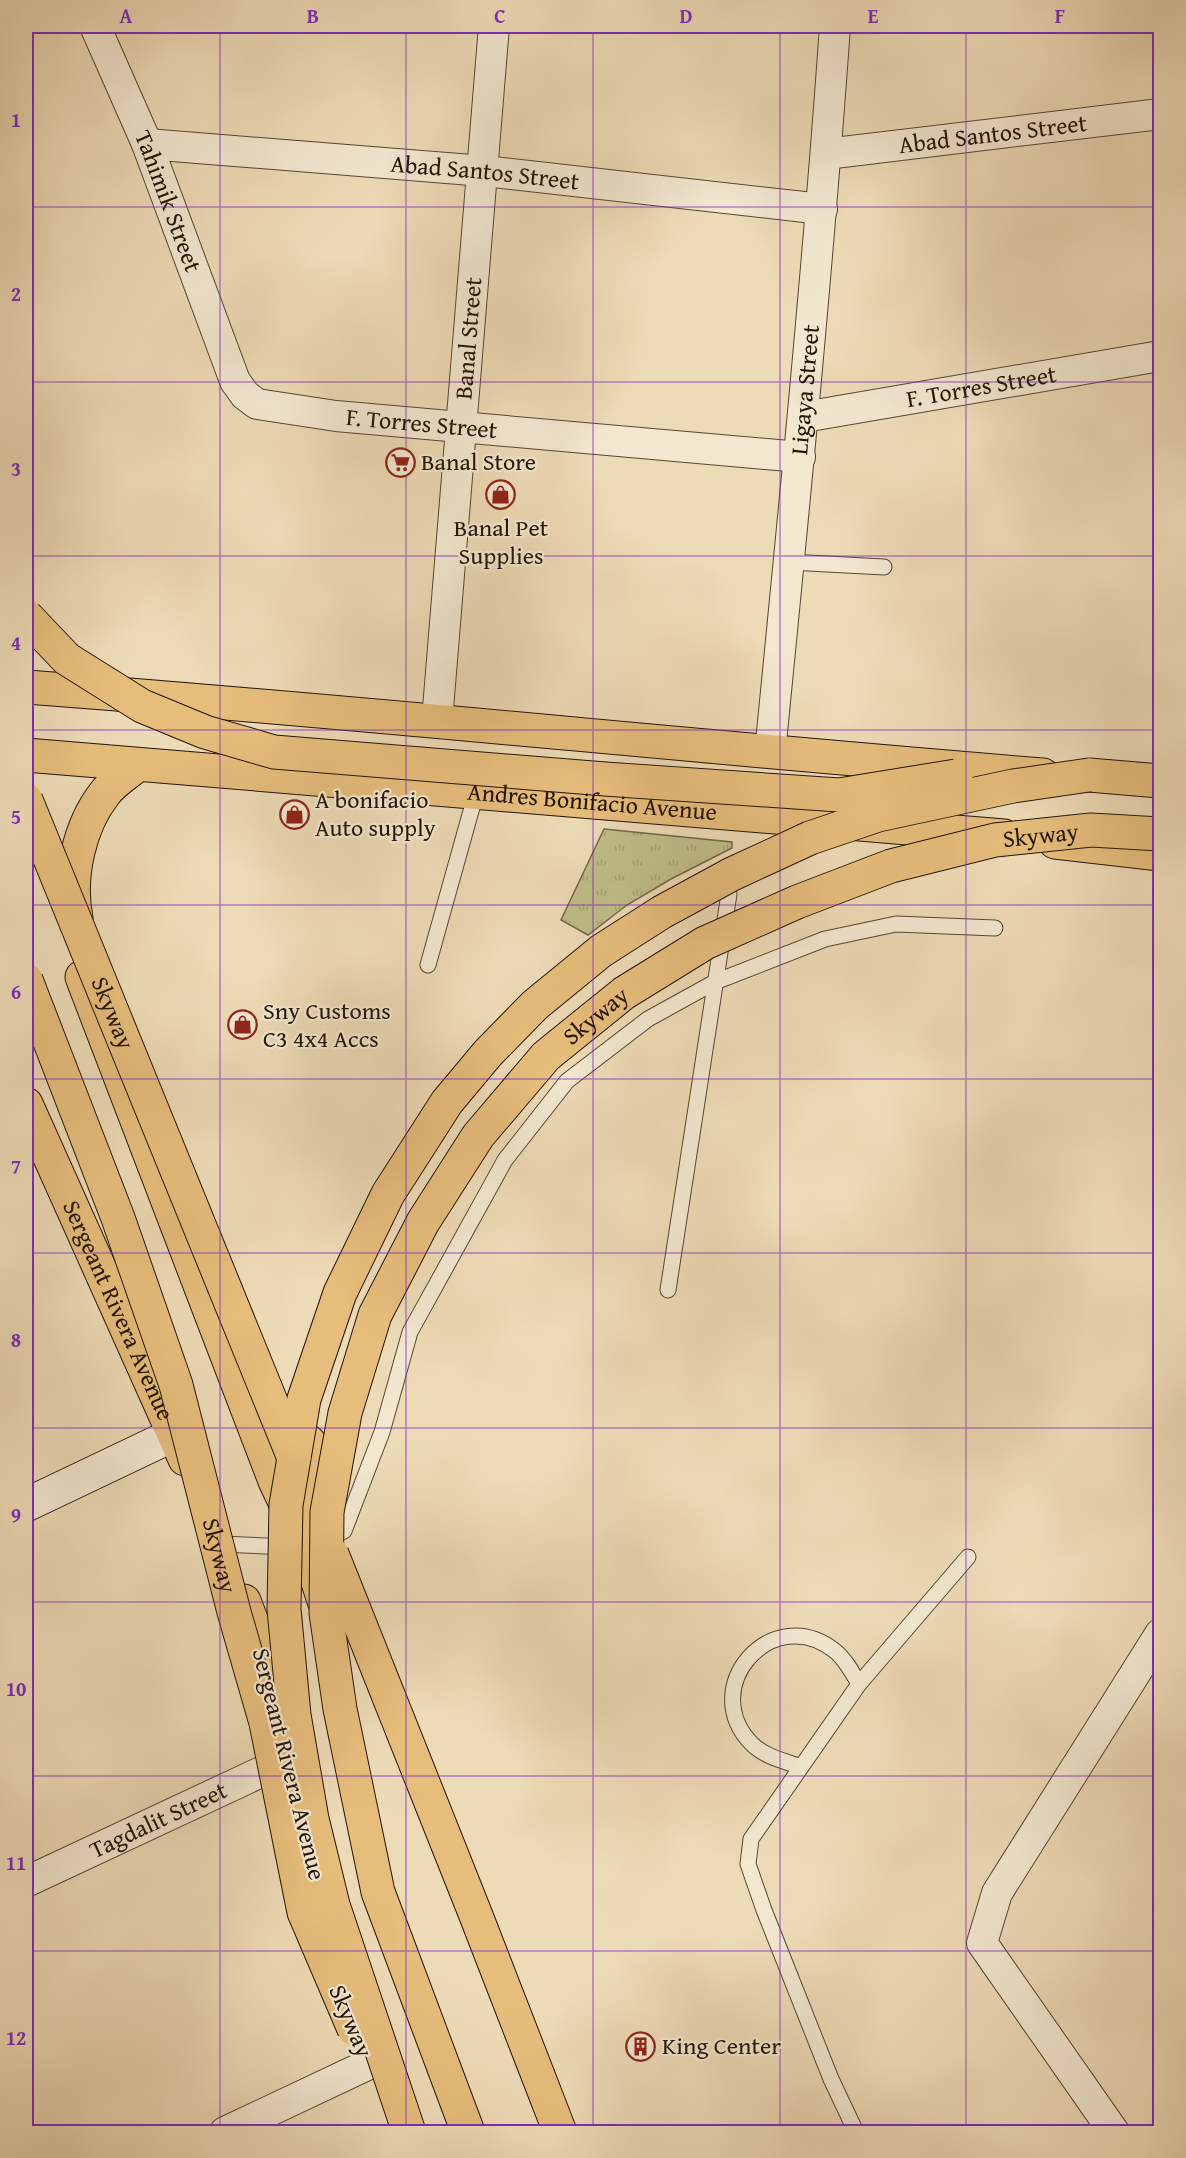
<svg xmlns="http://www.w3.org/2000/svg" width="1186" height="2158" font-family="'Gentium Book Plus',serif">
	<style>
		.grass { fill: url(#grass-tufts); stroke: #726847; stroke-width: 1.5 }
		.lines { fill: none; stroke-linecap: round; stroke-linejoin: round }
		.lane-casing { stroke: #564532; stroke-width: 17 }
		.street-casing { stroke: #564532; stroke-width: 32 }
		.secondary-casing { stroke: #231306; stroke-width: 35 }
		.primary-casing { stroke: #231306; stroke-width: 35 }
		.highway-casing { stroke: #231306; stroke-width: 35 }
		.lane { stroke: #f3e7d0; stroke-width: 15 }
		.street { stroke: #f3e7d0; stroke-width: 30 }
		.secondary { stroke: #f3e7d0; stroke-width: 33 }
		.primary { stroke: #e6bd7b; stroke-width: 33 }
		.highway { stroke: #e6bd7b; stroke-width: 33 }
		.highway-bridge-casing { stroke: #231306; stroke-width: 35; stroke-linecap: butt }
		.highway-bridge { stroke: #e6bd7b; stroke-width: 33 }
		.grid { fill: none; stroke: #7b2cbf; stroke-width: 1.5; stroke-opacity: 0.55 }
		.labels { text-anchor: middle; stroke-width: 4.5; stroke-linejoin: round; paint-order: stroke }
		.street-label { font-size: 24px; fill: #231306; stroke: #f3e7d0 }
		.poi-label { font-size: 24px; fill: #231306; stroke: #f3e7d0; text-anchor: start }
		.neatline { fill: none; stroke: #7b2cbf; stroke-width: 2 }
		.grid-label { font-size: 20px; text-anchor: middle; font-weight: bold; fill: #7b2cbf }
	</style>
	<defs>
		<pattern id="grass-tufts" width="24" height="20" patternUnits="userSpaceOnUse" patternTransform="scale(1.5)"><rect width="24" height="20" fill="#c0bd88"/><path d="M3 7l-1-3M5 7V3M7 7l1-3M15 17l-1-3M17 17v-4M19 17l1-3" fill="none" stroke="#a5a274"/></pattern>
	</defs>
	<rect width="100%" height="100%" fill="#eddab6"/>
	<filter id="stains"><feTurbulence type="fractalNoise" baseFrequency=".00333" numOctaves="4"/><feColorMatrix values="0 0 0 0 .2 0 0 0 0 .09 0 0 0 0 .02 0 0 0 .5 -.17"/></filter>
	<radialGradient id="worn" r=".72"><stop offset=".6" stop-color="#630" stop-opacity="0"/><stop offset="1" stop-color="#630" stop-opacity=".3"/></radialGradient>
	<path class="grass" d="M 604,829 L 732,842 L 732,848 L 671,879 L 627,905 L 588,935 L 561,920 Z"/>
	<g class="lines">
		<defs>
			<path id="lane" d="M 789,562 L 884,567
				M 428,965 L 476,793
				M 668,1290 L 729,894
				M 325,1539 L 344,1531 L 382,1432 L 410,1332 L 505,1160 L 567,1081 L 648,1019 L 715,982 L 825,939 L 896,924 L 995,928
				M 220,1544 L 288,1547
				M 801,1767 C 785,1761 765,1757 752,1744 C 696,1687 773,1601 835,1651 C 845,1659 852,1672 859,1684
				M 856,2132 L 831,2079 L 764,1910 L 748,1864 L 751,1839 L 859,1684 L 968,1557"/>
			<g id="street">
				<path id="s1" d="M 95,26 L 147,144 L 235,381 L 245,395 L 257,404 L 336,416 L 800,457"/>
				<path id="s2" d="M 147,144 L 484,171 L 822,209"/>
				<path id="s3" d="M 826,154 L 1160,114"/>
				<path id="s4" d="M 804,417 L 1160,356"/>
				<path id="s5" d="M 437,721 L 494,26"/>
				<path id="s6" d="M 770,752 C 794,510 818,268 835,26"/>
				<path id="s7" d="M 26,1882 L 291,1758"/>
				<path d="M 225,2132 L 384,2057"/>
				<path d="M 1114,2132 L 982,1943 L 997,1893 L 1160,1634"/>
			</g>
			<path id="secondary" d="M 26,1505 L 175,1434"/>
			<g id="primary">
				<path d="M 26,687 C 365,712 703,748 1043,775"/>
				<path id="s8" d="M 26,755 L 1004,836"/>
				<path d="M 1055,842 L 1160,854"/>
				<path d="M 76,918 C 68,877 79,826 105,793 C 113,782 127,774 137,765"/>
				<path d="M 82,977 L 275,1481 L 293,1519"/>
				<path id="s9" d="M 26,1104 L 185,1459"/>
				<path d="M 309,1442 L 306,1487 L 307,1548 L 324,1601"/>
				<path d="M 244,1601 L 273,1677 L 284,1729"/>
			</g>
			<path id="highway" d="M 1089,775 L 1160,781"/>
		</defs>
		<use href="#lane" class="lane-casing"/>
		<use href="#street" class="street-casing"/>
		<use href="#secondary" class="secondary-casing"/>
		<use href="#primary" class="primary-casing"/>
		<use href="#highway" class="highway-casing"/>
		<use href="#lane" class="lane"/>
		<use href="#street" class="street"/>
		<use href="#secondary" class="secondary"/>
		<use href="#primary" class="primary"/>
		<use href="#highway" class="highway"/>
		<defs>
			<g id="highway-bridge">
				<path d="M 26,616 L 67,659 L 142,706 L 205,732 L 274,752 L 605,779 L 839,795 L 956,776"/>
				<path id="s10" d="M 26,800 L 294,1458"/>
				<path id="s11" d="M 26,980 L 118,1218 L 176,1385 L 234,1612 L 266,1723 L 304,1912 L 354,2029"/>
				<path d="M 332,1554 L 475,1913 L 560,2132"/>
				<path d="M 409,2132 L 333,1905 L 312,1819 L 294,1715 L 284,1609 L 286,1505 L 304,1399 L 340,1293 L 388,1194 L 447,1102 L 488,1053 L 535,1005 L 601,951 L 662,912 L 732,874 L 810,838 L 878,815 L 1013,786 L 1089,775"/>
				<path id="s12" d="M 468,2132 L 378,1892 L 340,1709 L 326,1613 L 327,1512 L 345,1413 L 375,1315 L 423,1222 L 478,1136 L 546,1056 L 624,993 L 705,943 L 797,902 L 891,866 L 995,840 L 1091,830 L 1160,834"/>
			</g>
		</defs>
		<use href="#highway-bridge" class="highway-bridge-casing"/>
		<use href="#highway-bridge" class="highway-bridge"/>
	</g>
	<path class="grid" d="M 220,26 L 220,2132M 406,26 L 406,2132M 593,26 L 593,2132M 780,26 L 780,2132M 966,26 L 966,2132M 26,207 L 1160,207M 26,382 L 1160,382M 26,556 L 1160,556M 26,730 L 1160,730M 26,905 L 1160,905M 26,1079 L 1160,1079M 26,1253 L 1160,1253M 26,1428 L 1160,1428M 26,1602 L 1160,1602M 26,1776 L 1160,1776M 26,1951 L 1160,1951"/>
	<defs>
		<symbol id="supermarket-ring" viewBox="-11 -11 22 22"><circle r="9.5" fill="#f3e7d0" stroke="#8f2418" stroke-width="1.5"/><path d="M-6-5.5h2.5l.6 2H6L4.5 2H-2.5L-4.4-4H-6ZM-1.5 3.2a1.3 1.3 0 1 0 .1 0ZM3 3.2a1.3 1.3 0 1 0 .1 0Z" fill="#8f2418"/></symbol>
		<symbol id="shop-ring" viewBox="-11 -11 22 22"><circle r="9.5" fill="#f3e7d0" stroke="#8f2418" stroke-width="1.5"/><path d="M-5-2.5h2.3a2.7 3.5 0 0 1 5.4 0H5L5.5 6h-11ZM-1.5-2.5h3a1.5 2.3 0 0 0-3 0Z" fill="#8f2418"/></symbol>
		<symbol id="building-ring" viewBox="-11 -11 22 22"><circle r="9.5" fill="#f3e7d0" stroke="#8f2418" stroke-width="1.5"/><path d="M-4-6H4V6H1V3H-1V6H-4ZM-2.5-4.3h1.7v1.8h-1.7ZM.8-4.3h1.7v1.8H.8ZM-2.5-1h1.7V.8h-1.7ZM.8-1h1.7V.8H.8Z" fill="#8f2418"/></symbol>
	</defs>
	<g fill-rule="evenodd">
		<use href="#supermarket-ring" x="384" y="446" width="33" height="33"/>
		<use href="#shop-ring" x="484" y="478" width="33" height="33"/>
		<use href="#shop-ring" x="278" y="798" width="33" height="33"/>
		<use href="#shop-ring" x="226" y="1008" width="33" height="33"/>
		<use href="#building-ring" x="624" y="2030" width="33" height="33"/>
	</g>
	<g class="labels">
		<g class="street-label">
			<text dy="8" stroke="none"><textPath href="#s3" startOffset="168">Abad Santos Street</textPath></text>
			<text dy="8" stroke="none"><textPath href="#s2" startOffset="339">Abad Santos Street</textPath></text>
			<text dy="8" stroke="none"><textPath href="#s1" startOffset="190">Tahimik Street</textPath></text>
			<text dy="8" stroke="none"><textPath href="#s5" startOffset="384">Banal Street</textPath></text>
			<text dy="8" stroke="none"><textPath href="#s4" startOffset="180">F. Torres Street</textPath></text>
			<text dy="8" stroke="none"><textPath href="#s6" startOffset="364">Ligaya Street</textPath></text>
			<text dy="8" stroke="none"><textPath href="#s1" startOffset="580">F. Torres Street</textPath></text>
			<text dy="8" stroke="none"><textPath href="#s8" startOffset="568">Andres Bonifacio Avenue</textPath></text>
			<text dy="8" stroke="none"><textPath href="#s12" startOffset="1706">Skyway</textPath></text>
			<text dy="8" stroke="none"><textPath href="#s10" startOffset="230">Skyway</textPath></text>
			<text dy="8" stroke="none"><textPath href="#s12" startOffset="1220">Skyway</textPath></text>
			<text dy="8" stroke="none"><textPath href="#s9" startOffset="226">Sergeant Rivera Avenue</textPath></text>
			<text dy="8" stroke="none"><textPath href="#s11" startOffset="608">Skyway</textPath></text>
			<text transform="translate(289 1764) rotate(76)" y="8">Sergeant Rivera Avenue</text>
			<text dy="8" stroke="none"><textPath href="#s7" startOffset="146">Tagdalit Street</textPath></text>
			<text transform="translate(351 2021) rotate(67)" y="8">Skyway</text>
		</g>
		<g class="poi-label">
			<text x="421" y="470">Banal Store</text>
			<text x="501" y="536" text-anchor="middle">Banal Pet<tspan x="501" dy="28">Supplies</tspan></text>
			<text x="315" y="808">A bonifacio<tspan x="315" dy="28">Auto supply</tspan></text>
			<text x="263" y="1019">Sny Customs<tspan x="263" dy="28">C3 4x4 Accs</tspan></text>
			<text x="662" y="2054">King Center</text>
		</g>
	</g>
	<rect width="1186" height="2158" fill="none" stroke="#eddab6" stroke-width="66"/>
	<rect x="33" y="33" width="1120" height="2092" class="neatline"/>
	<g class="grid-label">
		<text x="126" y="23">A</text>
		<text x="313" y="23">B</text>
		<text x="500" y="23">C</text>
		<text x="686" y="23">D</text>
		<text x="873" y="23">E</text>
		<text x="1060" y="23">F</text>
		<text x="16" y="127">1</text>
		<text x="16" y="301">2</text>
		<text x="16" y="476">3</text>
		<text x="16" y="650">4</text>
		<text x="16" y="824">5</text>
		<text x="16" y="999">6</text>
		<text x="16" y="1173">7</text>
		<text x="16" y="1347">8</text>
		<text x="16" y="1522">9</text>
		<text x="16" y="1696">10</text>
		<text x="16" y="1870">11</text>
		<text x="16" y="2045">12</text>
	</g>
	<rect width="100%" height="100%" filter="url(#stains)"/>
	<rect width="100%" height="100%" fill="url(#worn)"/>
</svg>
